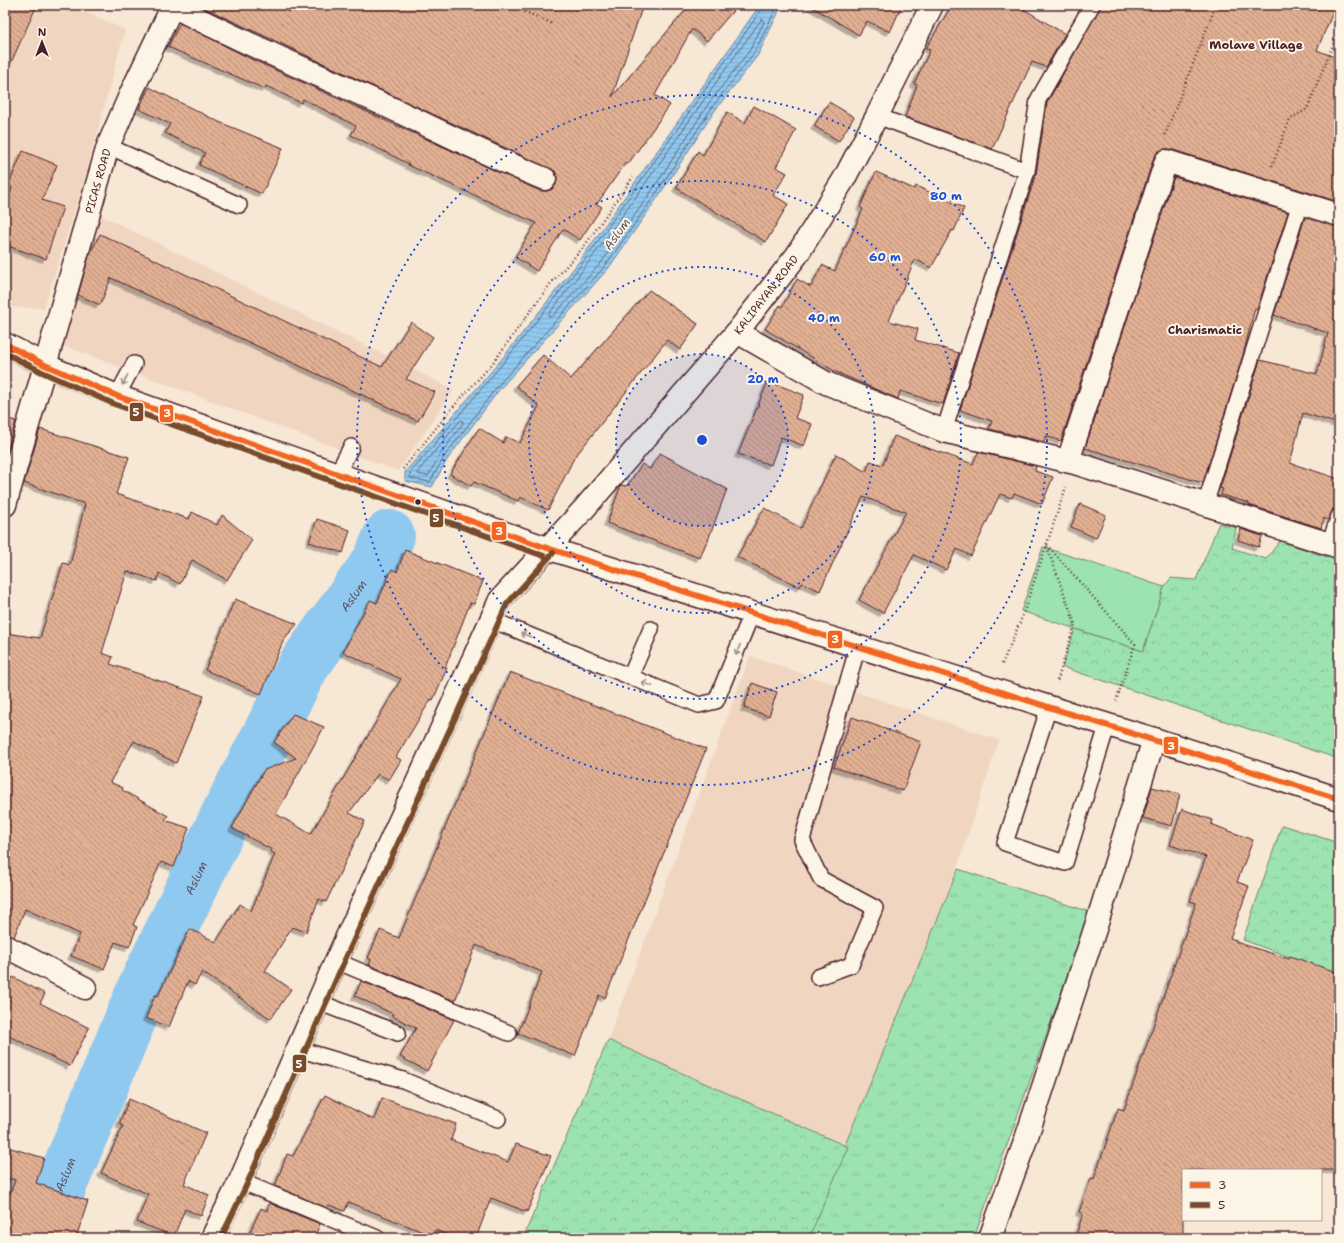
<svg xmlns="http://www.w3.org/2000/svg" width="1344" height="1243" font-family="'Shantell Sans',sans-serif">
	<style>
		.built { fill: #f0d6c1 }
		.grass { fill: url(#grass-tufts); stroke: #73816e }
		.forest { fill: url(#forest-crowns); stroke: #73816e }
		.garden { fill: #9ce3b1; stroke: #73816e }
		.water { fill: url(#water-rules); stroke: #7485a1 }
		.lines { fill: none; stroke-linecap: round; stroke-linejoin: round }
		.shore { stroke: #666379; stroke-width: 1 }
		.river { stroke: #90c9ef; stroke-width: 52 }
		.building { fill: url(#building-back-hatch); stroke: #4a1f2b; filter: url(#shadow) }
		.service-casing { stroke: #4a1f2b; stroke-width: 18 }
		.minor-casing { stroke: #4a1f2b; stroke-width: 25 }
		.tertiary-casing { stroke: #4a1f2b; stroke-width: 25 }
		.secondary-casing { stroke: #4a1f2b; stroke-width: 25 }
		.path { stroke: #4a1f2b; stroke-width: 2.5; stroke-dasharray: 1 3; stroke-linecap: butt }
		.service { stroke: #fcf5e5; stroke-width: 15 }
		.minor { stroke: #fcf5e5; stroke-width: 22 }
		.tertiary { stroke: #fcf5e5; stroke-width: 22 }
		.secondary { stroke: #fcf5e5; stroke-width: 22 }
		.bus-1-casing { stroke: #fcf5e5; stroke-width: 9 }
		.bus-2-casing { stroke: #fcf5e5; stroke-width: 9 }
		.bus-1 { stroke: #f26522; stroke-width: 6 }
		.bus-2 { stroke: #7a4b2a; stroke-width: 6 }
		.oneway { stroke: #a38a88 }
		.ring { fill: none; stroke: #1d4ed8; stroke-width: 2; stroke-dasharray: 2 4 }
		.bus-dot { fill: #4a1f2b; stroke: #fcf5e5; stroke-width: 1.5 }
		.labels { text-anchor: middle; stroke-width: 4; stroke-linejoin: round; paint-order: stroke }
		.street-label { font-size: 11px; fill: #4a1f2b; stroke: #fcf5e5 }
		.neighbourhood-label { font-size: 12px; font-weight: bold; fill: #4a1f2b; stroke: #fcf5e5 }
		.water-label { font-size: 12px; font-style: italic; fill: #5f5266; stroke: #fcf5e5 }
		.centre { fill: #1d4ed8; stroke: #fcf5e5; stroke-width: 2 }
		.ring-label { font-size: 12px; text-anchor: middle; font-weight: bold; fill: #1d4ed8; stroke: #fcf5e5; stroke-width: 4; stroke-linejoin: round; paint-order: stroke }
		.line-badge { stroke: #fcf5e5; stroke-width: 1.5 }
		.badge-label { font-size: 11px; text-anchor: middle; font-weight: bold; fill: #fff }
	</style>
	<defs>
		<pattern id="grass-tufts" width="24" height="20" patternUnits="userSpaceOnUse"><rect width="24" height="20" fill="#9ce3b1"/><path d="M3 7l-1-3M5 7V3M7 7l1-3M15 17l-1-3M17 17v-4M19 17l1-3" fill="none" stroke="#88c298"/></pattern>
		<pattern id="forest-crowns" width="20" height="18" patternUnits="userSpaceOnUse"><rect width="20" height="18" fill="#9ce3b1"/><path d="M2 6a3 3 0 1 1 6 0M12 15a3 3 0 1 1 6 0" fill="none" stroke="#88c298"/></pattern>
		<pattern id="water-rules" width="6" height="5" patternUnits="userSpaceOnUse"><rect width="6" height="5" fill="#90c9ef"/><path d="M0 2.5h6" fill="none" stroke="#7eaccd"/></pattern>
		<pattern id="building-back-hatch" width="6" height="6" patternUnits="userSpaceOnUse"><rect width="6" height="6" fill="#e1b093"/><path d="M-1 5l2 2M0 0l6 6M5-1l2 2" fill="none" stroke="#b88f78"/></pattern>
		<filter id="shadow"><feDropShadow dx="-3.5" dy="3.5" stdDeviation="0" flood-color="#0004"/></filter>
	</defs>
	<rect width="100%" height="100%" fill="#f7e7d5"/>
	<filter id="ink" filterUnits="userSpaceOnUse"><feTurbulence type="fractalNoise" baseFrequency=".025" numOctaves="2"/><feDisplacementMap in="SourceGraphic" scale="8" xChannelSelector="R" yChannelSelector="G"/><feConvolveMatrix kernelMatrix="1 2 1 2 8 2 1 2 1" color-interpolation-filters="sRGB"/></filter>
	<g filter="url(#ink)">
		<path class="built" d="M 5,5 L 69,5 L 125,30 L 83,185 L 44,308 L 5,307 Z
			M 102,216 L 393,359 L 454,390 L 398,471 L 61,345 L 67,295 Z
			M 750,656 L 999,740 L 957,868 L 848,1147 L 608,1040 Z"/>
		<path class="grass" d="M 958,869 L 1090,912 L 974,1238 L 807,1238 Z"/>
		<path class="forest" d="M 1219,523 L 1236,528 L 1232,548 L 1266,559 L 1280,541 L 1339,561 L 1339,759 L 1062,667 L 1075,629 L 1143,651 L 1164,587 L 1171,578 L 1196,580 Z
			M 1282,825 L 1339,843 L 1339,975 L 1243,940 Z
			M 608,1040 L 848,1147 L 809,1238 L 523,1238 Z"/>
		<path class="garden" d="M 1043,547 L 1164,587 L 1143,651 L 1021,611 Z"/>
		<path class="water" d="M 760,5 L 782,5 L 758,55 L 716,109 L 658,197 L 608,269 L 499,390 L 447,460 L 432,487 L 405,481 L 405,472 L 501,360 L 581,259 Z"/>
		<g class="lines">
			<path class="shore" d="M 763,5 L 762,9 L 584,261 L 504,362 L 410,473 L 410,478 L 430,482 L 444,457 L 496,388 L 605,266 L 655,195 L 713,106 L 754,53 L 778,5
				M 761,20 L 763,19 L 764,22 L 750,50 L 709,103 L 651,192 L 601,263 L 552,317 L 549,317 L 549,314 C 624,219 689,118 761,20 Z
				M 460,421 L 462,420 L 463,423 L 440,455 L 428,476 L 418,474 L 418,472 Z"/>
			<path class="river" id="s1" d="M 39,1238 L 145,984 L 229,810 L 304,665 L 378,562 L 389,536"/>
		</g>
		<path class="building" d="M 5,5 L 37,5 L 5,76 Z
			M 198,5 L 274,5 L 290,12 L 293,5 L 643,5 L 612,97 L 690,5 L 738,5 L 707,41 L 692,29 L 655,95 L 670,105 L 628,164 L 626,162 L 597,204 L 602,207 L 580,240 L 563,229 L 537,271 L 515,257 L 536,223 L 408,165 L 409,164 L 351,135 L 356,126 L 303,99 L 301,103 L 266,86 L 265,89 L 168,47 L 180,23 L 249,58 L 540,191 L 547,191 L 552,189 L 556,184 L 557,177 L 555,171 Z
			M 809,5 L 902,5 L 890,32 L 867,21 L 859,35 Z
			M 952,5 L 1017,5 L 1065,34 L 1046,67 L 1032,62 L 992,149 L 905,117 L 917,85 L 914,84 L 930,50 L 926,48 Z
			M 1101,5 L 1336,5 L 1317,50 L 1339,59 L 1339,202 L 1170,149 L 1164,149 L 1158,152 L 1154,157 L 1061,441 L 1046,436 L 1044,442 L 989,429 L 992,421 L 960,410 L 1036,174 L 1047,103 Z
			M 149,87 L 219,122 L 283,148 L 262,194 L 199,165 L 205,153 L 165,133 L 170,124 L 139,109 Z
			M 829,102 L 854,117 L 839,141 L 814,126 Z
			M 754,106 L 796,130 L 776,167 L 787,173 L 773,195 L 788,204 L 766,242 L 676,188 L 698,151 L 703,155 L 727,112 L 745,123 Z
			M 23,151 L 57,165 L 42,200 L 63,207 L 46,259 L 5,245 L 5,210 L 12,188 L 8,186 Z
			M 876,172 L 914,189 L 916,186 L 964,208 L 954,231 L 952,230 L 931,268 L 915,259 L 889,321 L 918,329 L 915,340 L 959,353 L 943,404 L 900,391 L 898,399 L 836,372 L 765,329 L 780,305 L 782,307 L 797,279 L 811,287 L 822,265 L 835,271 L 863,209 L 860,207 Z
			M 1174,177 L 1288,212 L 1257,309 L 1255,308 L 1243,355 L 1203,483 L 1085,448 Z
			M 1305,217 L 1339,227 L 1339,424 L 1303,413 L 1290,463 L 1339,479 L 1339,507 L 1333,509 L 1328,520 L 1324,518 L 1321,528 L 1249,505 L 1249,503 L 1221,495 L 1223,489 L 1220,488 L 1260,360 L 1317,374 L 1328,333 L 1274,315 Z
			M 100,234 L 382,367 L 411,322 L 433,337 L 406,379 L 435,392 L 418,421 L 111,278 L 100,305 L 78,295 L 89,256 Z
			M 649,290 L 698,324 L 680,350 L 667,340 L 574,458 L 548,510 L 520,497 L 518,501 L 474,482 L 471,486 L 450,474 L 479,428 L 503,443 L 506,437 L 520,443 L 539,406 L 516,386 L 543,355 L 571,379 Z
			M 768,381 L 804,395 L 795,418 L 812,424 L 804,446 L 781,437 L 771,465 L 738,454 Z
			M 5,418 L 16,421 L 5,460 Z
			M 40,429 L 129,457 L 116,494 L 189,519 L 192,512 L 217,525 L 222,515 L 252,540 L 227,580 L 192,560 L 180,584 L 159,573 L 157,581 L 127,571 L 102,653 L 113,657 L 110,664 L 204,696 L 176,763 L 134,741 L 110,782 L 123,788 L 122,790 L 168,816 L 165,820 L 189,828 L 174,867 L 161,862 L 133,925 L 137,927 L 129,947 L 115,942 L 104,969 L 71,956 L 80,934 L 25,909 L 14,937 L 5,934 L 5,633 L 40,638 L 63,563 L 70,565 L 85,504 L 24,483 Z
			M 894,436 L 973,464 L 978,452 L 1036,466 L 1035,471 L 1053,477 L 1042,504 L 1014,493 L 1012,498 L 1000,494 L 971,556 L 957,549 L 946,570 L 914,555 L 883,613 L 859,600 L 906,512 L 863,497 L 820,591 L 802,583 L 800,587 L 737,557 L 764,508 L 801,528 L 836,454 L 866,472 L 870,461 L 883,465 Z
			M 660,453 L 727,489 L 707,543 L 706,543 L 700,558 L 607,523 L 621,485 L 627,486 L 642,464 L 650,469 Z
			M 1080,504 L 1106,515 L 1096,538 L 1071,527 Z
			M 317,519 L 350,530 L 343,553 L 309,542 Z
			M 1241,529 L 1262,536 L 1259,547 L 1238,540 Z
			M 405,550 L 483,581 L 474,604 L 470,603 L 445,668 L 447,668 L 433,700 L 431,699 L 396,757 L 401,760 L 389,780 L 378,774 L 349,813 L 365,821 L 326,902 L 319,899 L 306,932 L 292,927 L 265,971 L 291,989 L 271,1019 L 202,972 L 195,985 L 188,981 L 169,1027 L 146,1018 L 155,995 L 158,996 L 190,929 L 216,942 L 240,904 L 251,911 L 275,854 L 271,852 L 272,850 L 232,828 L 264,770 L 296,758 L 274,742 L 293,714 L 324,727 L 276,814 L 311,834 L 401,679 L 343,652 L 370,600 L 377,603 L 392,569 L 397,572 Z
			M 235,599 L 297,624 L 284,639 L 261,694 L 205,670 Z
			M 510,672 L 706,749 L 605,998 L 599,995 L 575,1056 L 518,1033 L 542,972 L 476,945 L 455,1001 L 369,965 L 371,960 L 368,958 L 380,930 L 399,938 Z
			M 752,683 L 777,692 L 769,716 L 744,708 Z
			M 852,717 L 921,742 L 903,791 L 834,767 Z
			M 1152,787 L 1180,794 L 1172,826 L 1143,818 Z
			M 1182,809 L 1212,820 L 1211,824 L 1253,840 L 1237,882 L 1249,886 L 1230,938 L 1236,940 L 1236,942 L 1289,959 L 1290,956 L 1339,973 L 1339,1170 L 1183,1170 L 1183,1238 L 1075,1238 L 1083,1214 L 1079,1212 L 1091,1178 L 1094,1179 L 1118,1108 L 1124,1110 L 1196,903 L 1190,901 L 1206,857 L 1170,845 Z
			M 13,977 L 45,994 L 40,1003 L 89,1028 L 70,1066 L 5,1034 L 5,992 Z
			M 361,981 L 454,1020 L 427,1071 L 400,1057 L 416,1028 L 392,1016 L 393,1014 L 355,996 Z
			M 325,1095 L 374,1120 L 382,1098 L 456,1124 L 451,1140 L 508,1162 L 516,1144 L 551,1156 L 527,1212 L 491,1198 L 476,1238 L 456,1238 L 435,1230 L 433,1236 L 348,1202 L 345,1211 L 329,1205 L 327,1208 L 275,1186 L 287,1154 L 293,1156 Z
			M 129,1099 L 206,1133 L 184,1184 L 209,1195 L 201,1216 L 185,1209 L 174,1236 L 137,1222 L 148,1194 L 101,1173 L 123,1126 L 119,1124 Z
			M 11,1148 L 44,1158 L 36,1183 L 88,1201 L 76,1238 L 5,1238 L 5,1208 L 15,1180 L 5,1177 L 5,1168 Z
			M 269,1203 L 320,1224 L 314,1238 L 247,1238 L 261,1208 L 267,1211 Z"/>
		<g class="lines">
			<defs>
				<path id="service" d="M 877,116 L 1027,171
					M 108,146 L 239,205
					M 117,396 L 134,364
					M 944,431 L 1027,171 L 1038,100 L 1092,5
					M 337,474 L 351,447
					M 1205,505 L 1300,203
					M 1329,544 L 1339,516
					M 492,620 L 699,705 L 716,701 L 752,613
					M 630,677 L 651,629
					M 1049,707 L 1005,843 L 1065,863 L 1107,726
					M 336,961 L 509,1033
					M 818,977 L 851,965 L 875,908 L 821,879 L 802,840 L 858,646
					M 318,1002 L 398,1033
					M 298,1049 L 403,1080 L 498,1119
					M 240,1181 L 377,1238"/>
				<g id="minor">
					<path d="M 173,6 C 244,44 320,75 393,109 C 444,133 493,158 545,179"/>
					<path d="M 737,332 L 826,383 L 944,431 L 1075,463 L 1339,547"/>
					<path d="M 1068,461 L 1166,161 L 1339,215"/>
					<path id="s2" d="M 5,505 L 108,146 L 132,91 L 173,5"/>
					<path d="M 5,946 L 85,988"/>
					<path d="M 990,1238 L 1025,1142 L 1096,926 L 1154,739"/>
				</g>
				<g id="tertiary">
					<path id="s3" d="M 212,1238 L 240,1181 L 336,961 L 500,600 L 583,510 L 737,332 L 797,255 L 844,179 L 877,116 L 932,5"/>
				</g>
				<path id="secondary" d="M 5,344 L 45,365 L 117,396 L 547,548 L 1049,707 L 1154,739 L 1339,799"/>
			</defs>
			<use href="#service" class="service-casing"/>
			<use href="#minor" class="minor-casing"/>
			<use href="#tertiary" class="tertiary-casing"/>
			<use href="#secondary" class="secondary-casing"/>
			<path class="path" d="M 510,5 L 553,24
				M 1165,135 L 1216,5
				M 1272,166 L 1290,119 L 1307,109 L 1339,30
				M 403,469 L 454,406 L 492,364 L 551,283 L 583,248 L 633,177
				M 1047,545 L 1135,644 L 1116,701
				M 1047,547 L 1075,624 L 1057,682
				M 1002,664 L 1021,620 L 1066,487"/>
			<use href="#service" class="service"/>
			<use href="#minor" class="minor"/>
			<use href="#tertiary" class="tertiary"/>
			<use href="#secondary" class="secondary"/>
			<defs>
				<path id="bus-1" d="M 5,344 L 45,365 L 117,396 L 547,548 L 1339,799"/>
				<path id="bus-2" d="M 5,353 L 42,372 L 114,404 L 544,556
					M 221,1238 L 247,1184 L 343,964 L 507,604 L 553,553"/>
			</defs>
			<use href="#bus-1" class="bus-1-casing"/>
			<use href="#bus-2" class="bus-2-casing"/>
			<use href="#bus-1" class="bus-1"/>
			<use href="#bus-2" class="bus-2"/>
		</g>
		<defs><path id="oneway-shaft" d="M-6 0H5M1.5-3L5.5 0L1.5 3" fill="none" stroke-width="1.6" stroke-linecap="round" stroke-linejoin="round"/></defs>
		<g class="oneway">
			<use href="#oneway-shaft" transform="translate(125 380) rotate(118)"/>
			<use href="#oneway-shaft" transform="translate(526 635) rotate(-157)"/>
			<use href="#oneway-shaft" transform="translate(738 650) rotate(111)"/>
			<use href="#oneway-shaft" transform="translate(647 684) rotate(-158)"/>
		</g>
	</g>
	<circle cx="702" cy="440" r="86" fill="#1d4ed8" fill-opacity=".12"/>
	<g class="ring">
		<circle cx="702" cy="440" r="86"/>
		<circle cx="702" cy="440" r="173"/>
		<circle cx="702" cy="440" r="259"/>
		<circle cx="702" cy="440" r="345"/>
	</g>
	<circle class="bus-dot" cx="418" cy="502" r="3.5"/>
	<g class="labels">
		<g class="street-label">
			<text dy="4" stroke="none"><textPath href="#s2" startOffset="337">PICAS ROAD</textPath></text>
			<text dy="4" stroke="none"><textPath href="#s3" startOffset="1105">KALIPAYAN ROAD</textPath></text>
		</g>
		<g class="neighbourhood-label">
			<text x="1256" y="49">Molave Village</text>
			<text x="1205" y="334">Charismatic</text>
		</g>
		<g class="water-label">
			<text transform="translate(617 234) rotate(-54)" y="4">Aslum</text>
			<text dy="4" stroke="none"><textPath href="#s1" startOffset="717">Aslum</textPath></text>
			<text dy="4" stroke="none"><textPath href="#s1" startOffset="393">Aslum</textPath></text>
			<text dy="4" stroke="none"><textPath href="#s1" startOffset="69">Aslum</textPath></text>
		</g>
	</g>
	<circle cx="702" cy="440" r="6" class="centre"/>
	<g class="ring-label">
		<text x="946" y="200">80 m</text>
		<text x="885" y="261">60 m</text>
		<text x="824" y="322">40 m</text>
		<text x="763" y="383">20 m</text>
	</g>
	<g class="line-badge">
		<rect x="129" y="402" width="15" height="20" rx="4" fill="#7a4b2a"/>
		<rect x="159" y="404" width="15" height="19" rx="4" fill="#f26522"/>
		<rect x="429" y="508" width="15" height="20" rx="4" fill="#7a4b2a"/>
		<rect x="491" y="521" width="16" height="20" rx="4" fill="#f26522"/>
		<rect x="827" y="630" width="16" height="19" rx="4" fill="#f26522"/>
		<rect x="1163" y="736" width="16" height="19" rx="4" fill="#f26522"/>
		<rect x="292" y="1054" width="15" height="19" rx="4" fill="#7a4b2a"/>
	</g>
	<g class="badge-label">
		<text x="136" y="416">5</text>
		<text x="167" y="417">3</text>
		<text x="436" y="522">5</text>
		<text x="499" y="535">3</text>
		<text x="835" y="643">3</text>
		<text x="1171" y="750">3</text>
		<text x="299" y="1068">5</text>
	</g>
	<rect width="1344" height="1243" fill="none" stroke="#fcf5e5" stroke-width="20"/>
	<rect x="10" y="10" width="1324" height="1223" fill="none" stroke="#4a1f2b" stroke-width="1.5" filter="url(#ink)"/>
	<rect x="1182" y="1169" width="140" height="52" fill="#fcf5e5" stroke="#b59f9b"/>
	<rect x="1190" y="1182" width="20" height="6" fill="#f26522" stroke="#b59f9b"/>
	<text x="1218" y="1189" font-size="12" fill="#4a1f2b">3</text>
	<rect x="1190" y="1202" width="20" height="6" fill="#7a4b2a" stroke="#b59f9b"/>
	<text x="1218" y="1209" font-size="12" fill="#4a1f2b">5</text>
	<g transform="translate(42 42)" stroke="#fcf5e5" stroke-width="3" paint-order="stroke">
	<path d="M0-3L7 15L0 10L-7 15Z" fill="#4a1f2b"/>
	<text y="-6" font-size="11" font-weight="bold" text-anchor="middle" fill="#4a1f2b">N</text>
	</g>
</svg>
